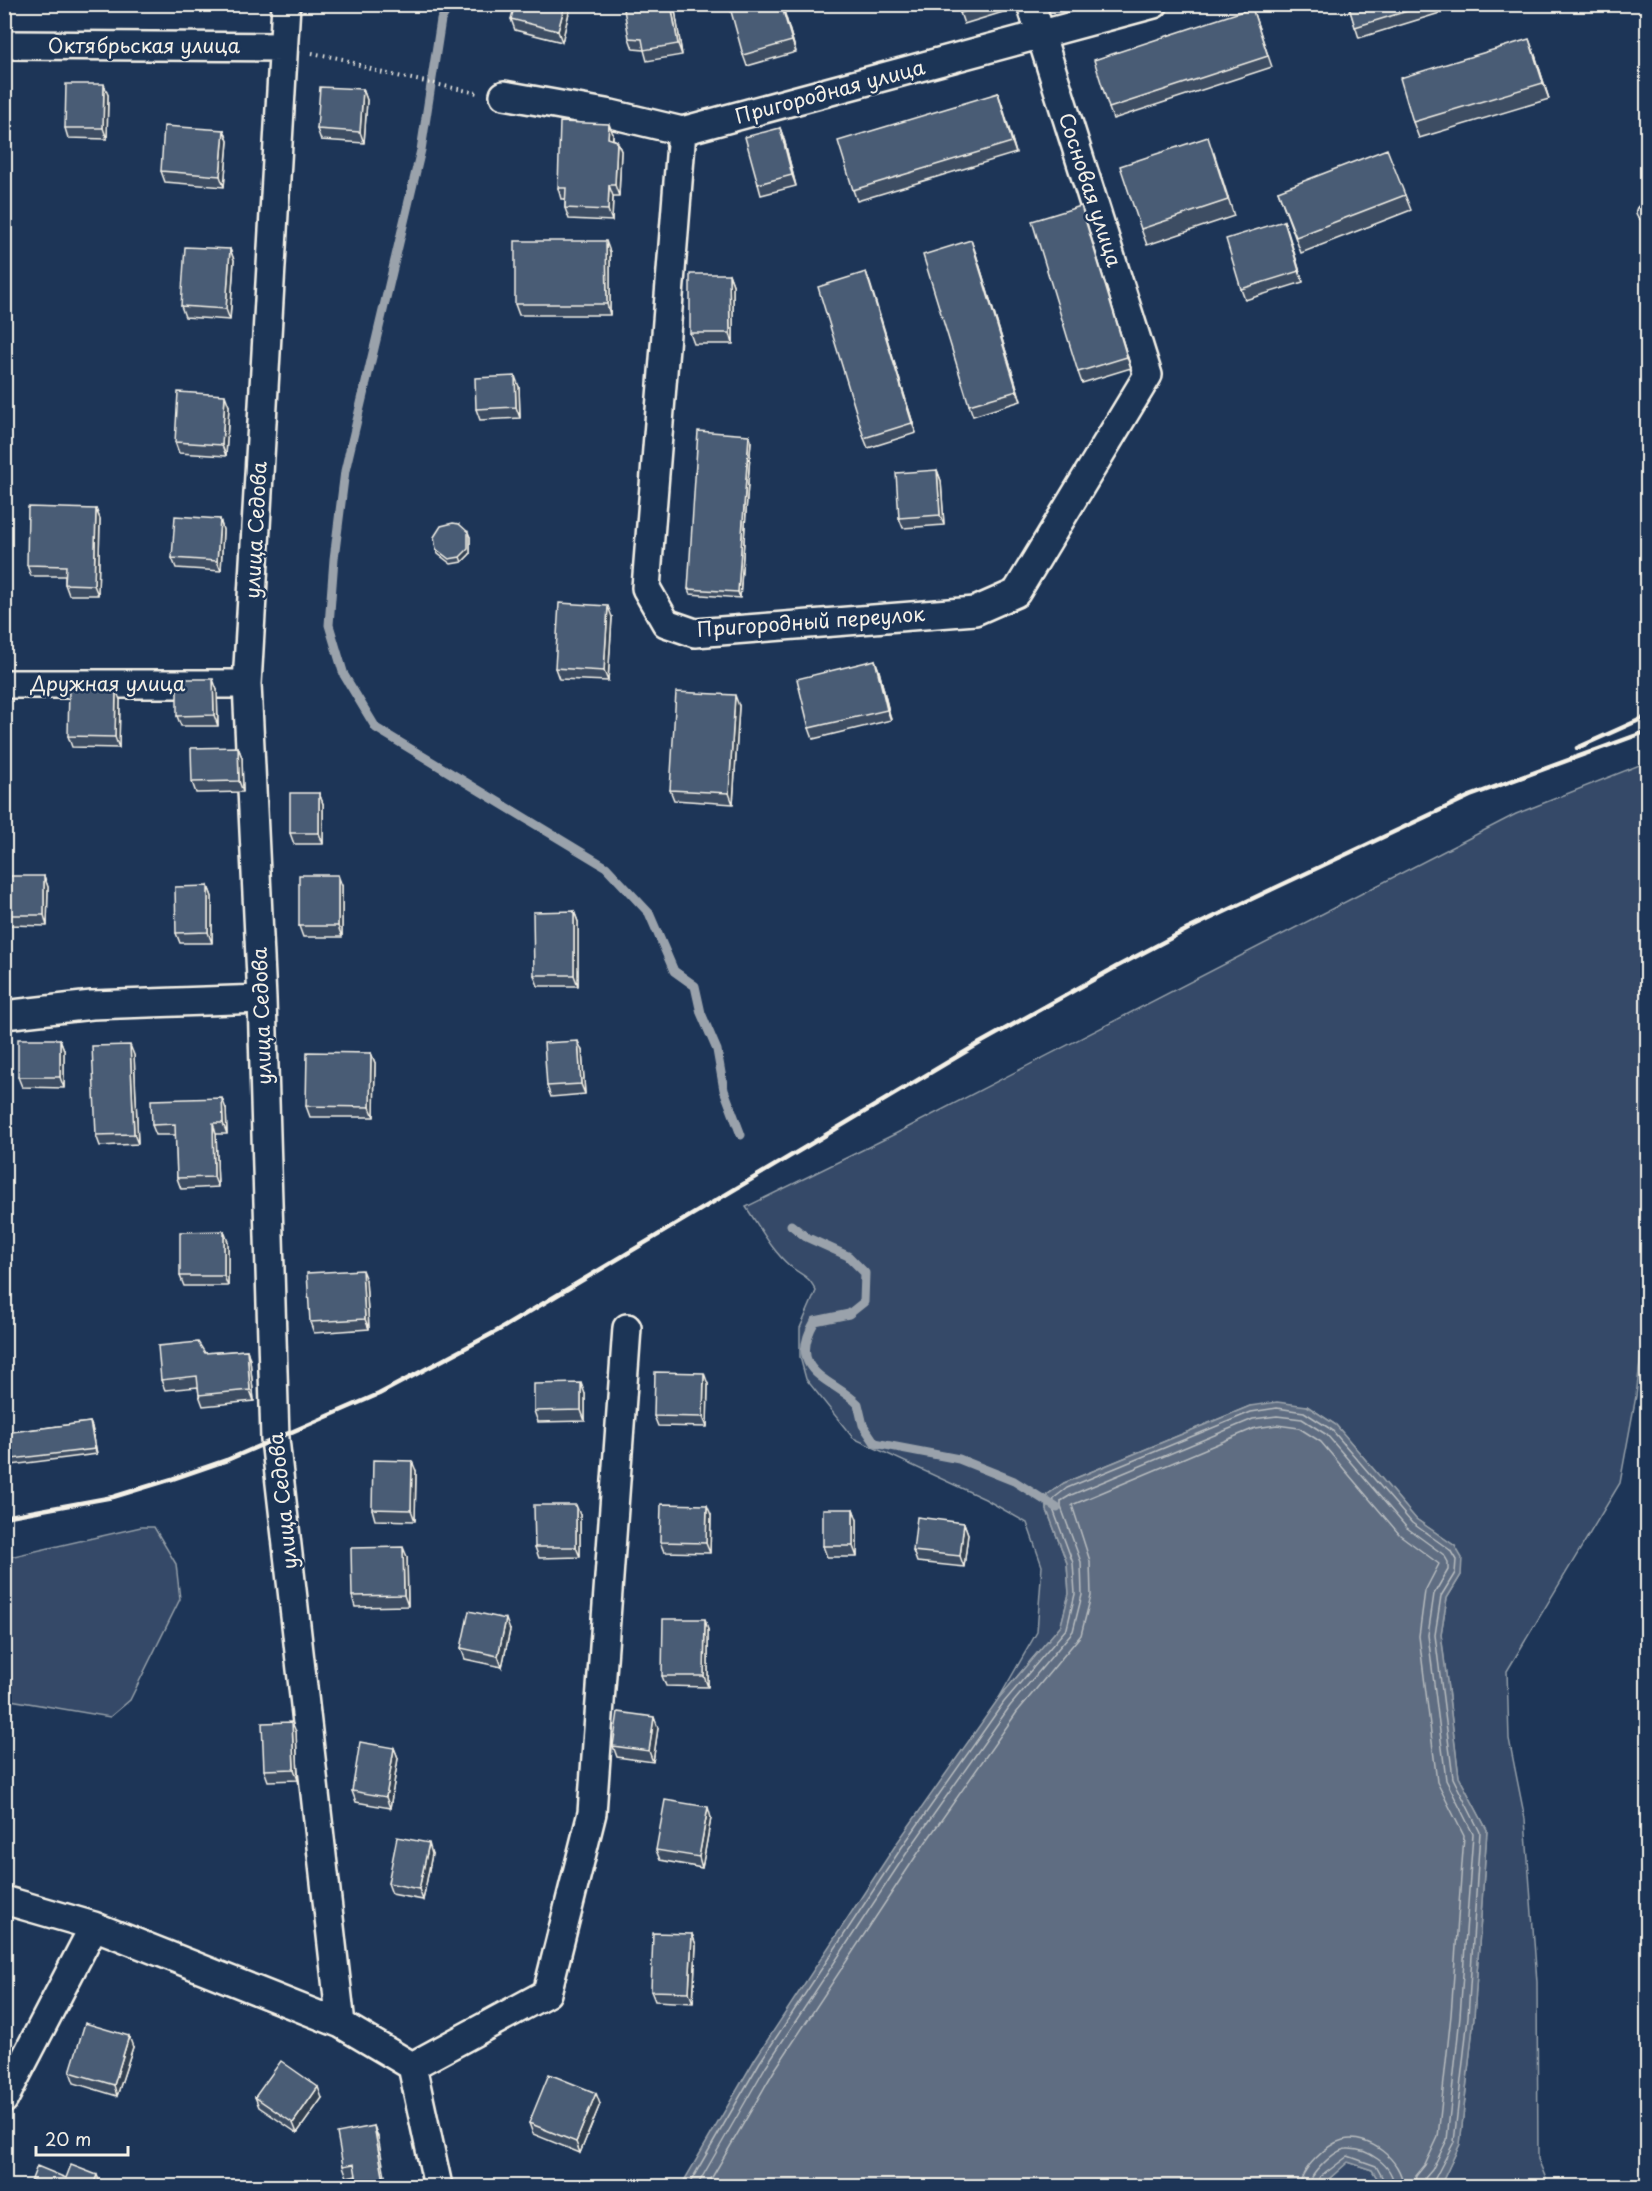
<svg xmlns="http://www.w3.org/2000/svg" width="1652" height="2191" font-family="'Playpen Sans',sans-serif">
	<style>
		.green { fill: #354a67; stroke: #949ea8; stroke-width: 1.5 }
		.water { fill: #5e6d82; stroke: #9aa2ab; stroke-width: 1.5 }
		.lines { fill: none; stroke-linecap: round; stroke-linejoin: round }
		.shore { stroke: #b8bcbf; stroke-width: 1.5 }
		.stream { stroke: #9aa2ab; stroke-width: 9 }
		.service-casing { stroke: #f4f1e8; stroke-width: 18 }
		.minor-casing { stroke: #f4f1e8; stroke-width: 32 }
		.path { stroke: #f4f1e8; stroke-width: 4; stroke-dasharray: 1.5 4.5; stroke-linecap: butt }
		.service { stroke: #1d3557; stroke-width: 14 }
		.minor { stroke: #1d3557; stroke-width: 27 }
		.rail { stroke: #f4f1e8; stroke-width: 4.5 }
		.wall { fill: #3e4e64; stroke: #f4f1e8; stroke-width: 1.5 }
		.shaded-wall { fill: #324051; stroke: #f4f1e8; stroke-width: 1.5 }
		.building { fill: #485b74; stroke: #f4f1e8; stroke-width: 1.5 }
		.labels { text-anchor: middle; stroke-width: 5; stroke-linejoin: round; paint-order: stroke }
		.street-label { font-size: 20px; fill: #f4f1e8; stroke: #1d3557 }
	</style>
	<rect width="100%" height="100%" fill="#1d3557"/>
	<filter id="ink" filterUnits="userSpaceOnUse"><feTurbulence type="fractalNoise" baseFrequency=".0167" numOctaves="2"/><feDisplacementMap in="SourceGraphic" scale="12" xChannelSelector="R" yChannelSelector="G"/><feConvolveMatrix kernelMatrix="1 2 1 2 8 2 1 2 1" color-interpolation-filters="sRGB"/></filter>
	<g filter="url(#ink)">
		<path class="green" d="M 1647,762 L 1648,1297 L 1636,1396 L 1620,1483 L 1507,1671 L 1509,1739 L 1525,1819 L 1537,1982 L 1538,2159 L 1549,2186 L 1434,2186 L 1443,2180 L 1460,2144 L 1474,2017 L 1487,1830 L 1459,1777 L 1441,1634 L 1447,1598 L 1461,1575 L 1455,1546 L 1416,1519 L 1336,1425 L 1307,1406 L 1250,1406 L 1064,1483 L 1047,1495 L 1047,1510 L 1067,1563 L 1069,1594 L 1061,1625 L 999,1698 L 1037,1632 L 1042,1566 L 1027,1523 L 985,1499 L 853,1438 L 806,1379 L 800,1357 L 800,1328 L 816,1291 C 808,1274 803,1277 790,1266 C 772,1251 759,1226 746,1207 L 895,1134 L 1516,814 Z
			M 141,1527 L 154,1527 L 176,1564 L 180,1599 L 130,1700 L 110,1717 L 5,1699 L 5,1558 Z
			M 1348,2162 L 1372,2170 L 1382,2186 L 1321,2186 Z"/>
		<path class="water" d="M 1277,1402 L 1307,1406 L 1336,1425 L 1416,1519 L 1455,1546 L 1462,1558 L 1461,1575 L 1447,1598 L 1441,1634 L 1459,1777 L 1487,1830 L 1474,2017 L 1460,2144 L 1443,2180 L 1434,2186 L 1382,2186 L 1372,2170 L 1348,2162 L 1321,2186 L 681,2186 L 755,2059 L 897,1843 L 999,1698 L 1061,1625 L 1069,1594 L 1067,1563 L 1047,1510 L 1047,1495 L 1064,1483 L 1250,1406 Z"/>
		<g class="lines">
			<path class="shore" d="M 688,2186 L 760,2062 L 902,1847 L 1004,1702 L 1067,1628 L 1075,1594 L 1073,1563 L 1053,1509 L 1054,1498 L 1067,1488 L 1251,1412 L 1277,1408 L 1304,1412 L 1332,1430 L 1412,1523 L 1450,1550 L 1456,1560 L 1455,1573 L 1441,1596 L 1435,1635 L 1453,1778 L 1480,1832 L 1468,2017 L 1454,2142 L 1431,2186
				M 697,2186 L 766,2066 L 908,1851 L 1010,1706 L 1073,1631 L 1082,1595 L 1081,1562 L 1061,1507 L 1061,1501 L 1071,1495 L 1253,1419 L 1277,1416 L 1302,1419 L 1327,1435 L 1407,1528 L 1444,1555 L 1448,1562 L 1448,1570 L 1434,1594 L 1428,1635 L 1446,1780 L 1473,1834 L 1460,2016 L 1447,2140 L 1432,2170 L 1425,2178 L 1423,2186
				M 707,2186 L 774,2071 L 916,1856 L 1017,1712 L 1081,1635 L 1091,1596 L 1090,1561 L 1072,1505 L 1255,1428 L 1277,1425 L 1299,1428 L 1321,1442 L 1400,1535 L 1439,1564 L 1425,1591 L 1419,1636 L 1437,1782 L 1464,1836 L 1451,2015 L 1438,2137 L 1425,2165 L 1416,2176 L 1414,2186
				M 1300,2186 C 1300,2170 1327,2144 1343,2140 C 1369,2134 1402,2160 1403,2186
				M 1309,2186 C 1309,2175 1335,2149 1347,2149 C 1368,2148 1393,2165 1394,2186
				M 1316,2186 L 1319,2178 L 1348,2156 L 1376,2166 L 1387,2186"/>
			<path class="stream" d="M 450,4 L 441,20 L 421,150 L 345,471 L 334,559 L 329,625 L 344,675 L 376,728 L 606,867 L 649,913 L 674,971 L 695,986 L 701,1013 L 717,1050 L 724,1090 L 741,1135
				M 791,1225 L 806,1237 L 848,1256 L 865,1273 L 864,1302 L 849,1314 L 815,1321 C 785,1373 832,1378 858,1404 L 863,1425 L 875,1443 L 959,1459 L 1014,1481 L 1057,1508"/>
			<defs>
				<path id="service" d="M 1644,212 L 1648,211"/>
				<path id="minor" d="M 286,4 L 247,684 L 262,999 L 275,1439 L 341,2024
					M 4,45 L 283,47
					M 504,95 L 611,114 L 682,131 L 1154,4
					M 682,131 L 646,588 L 666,623 L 695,633 L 975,611 L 1016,593 L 1148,375 L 1031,4
					M 4,684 L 247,684
					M 4,1015 L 92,1005 L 262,999
					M 4,1900 L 94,1926 L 341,2024 L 412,2066
					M 412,2066 L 547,1993 L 592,1813 L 627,1328
					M 412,2066 L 438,2186
					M 4,2099 L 94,1926"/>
			</defs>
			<use href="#service" class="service-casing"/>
			<use href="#minor" class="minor-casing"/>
			<path class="path" d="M 312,53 L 343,59 L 379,72 L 477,93"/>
			<use href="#service" class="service"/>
			<use href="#minor" class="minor"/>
			<path class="rail" d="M 1577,748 L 1648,716
				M 4,1517 L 113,1497 L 172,1479 L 227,1460 L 379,1394 L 497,1331 L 980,1043 L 1116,967 L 1188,929 L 1470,796 L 1648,731"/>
		</g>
		<path class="wall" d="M 571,4 L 562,42 L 515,30 L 511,19 Z
			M 674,4 L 682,55 L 647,61 L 644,50 L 633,49 L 629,38 Z
			M 782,4 L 796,52 L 747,66 L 743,55 Z
			M 957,4 L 1011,4 L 1013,9 L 964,24 Z
			M 1348,4 L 1469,4 L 1359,38 Z
			M 1252,8 L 1272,67 L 1113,119 L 1109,108 Z
			M 1535,55 L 1549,99 L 1419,138 L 1413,122 Z
			M 363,89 L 367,100 L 364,143 L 321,140 L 317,129 Z
			M 998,93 L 1016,153 L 857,201 L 853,190 Z
			M 108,95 L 107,139 L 68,138 L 65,128 Z
			M 780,128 L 784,139 L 796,186 L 761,195 L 758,184 Z
			M 224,130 L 228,141 L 224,187 L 165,182 L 161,171 Z
			M 613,134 L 613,139 L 617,141 L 621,151 L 619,196 L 613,196 L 612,221 L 569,219 L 565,208 L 565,199 L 561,199 L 558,188 Z
			M 1214,153 L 1234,216 L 1147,245 L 1141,229 Z
			M 1278,191 L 1405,195 L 1411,210 L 1301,253 Z
			M 1085,217 L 1131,368 L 1082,383 L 1078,372 Z
			M 1284,221 L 1303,282 L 1245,300 L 1241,289 Z
			M 230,249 L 234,260 L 230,320 L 185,317 L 181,306 Z
			M 975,251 L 1021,401 L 973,416 L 969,405 Z
			M 610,252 L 610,315 L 519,315 L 515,304 Z
			M 866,272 L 916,433 L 868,448 L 864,438 Z
			M 729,274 L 733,285 L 733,344 L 694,344 L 690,333 Z
			M 519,387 L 520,418 L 480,420 L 476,409 Z
			M 229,406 L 226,456 L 179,453 L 175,442 Z
			M 751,440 L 740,598 L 690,594 L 688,589 Z
			M 937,470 L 941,481 L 944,525 L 903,528 L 899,518 Z
			M 96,509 L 100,519 L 98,595 L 69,595 L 65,584 L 65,576 L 31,576 L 27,565 Z
			M 220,519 L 223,530 L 221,571 L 176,568 L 172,558 Z
			M 470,537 L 470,554 L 462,562 L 451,564 L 438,554 L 436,549 Z
			M 612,617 L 608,681 L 559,679 L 555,668 Z
			M 875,660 L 879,671 L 891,720 L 813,739 L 809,728 Z
			M 217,690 L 218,726 L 181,726 L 177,716 Z
			M 120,700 L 119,748 L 72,747 L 68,736 Z
			M 739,706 L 733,804 L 674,800 L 670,790 Z
			M 238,747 L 242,758 L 243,792 L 196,793 L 192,782 Z
			M 319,793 L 323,804 L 323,844 L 294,844 L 290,833 Z
			M 44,876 L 48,887 L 47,926 L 9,925 L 5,915 Z
			M 208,886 L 212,897 L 212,943 L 180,943 L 176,933 Z
			M 342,886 L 342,937 L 303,937 L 299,926 Z
			M 574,911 L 578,922 L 578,986 L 538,986 L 534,975 Z
			M 60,1039 L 64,1050 L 64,1088 L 22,1087 L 18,1077 Z
			M 582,1051 L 585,1094 L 551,1097 L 547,1086 Z
			M 371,1053 L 375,1063 L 374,1117 L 310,1117 L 306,1106 Z
			M 134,1055 L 138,1144 L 100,1146 L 96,1135 Z
			M 226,1109 L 227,1134 L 216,1134 L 218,1187 L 181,1189 L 177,1178 L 176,1135 L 156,1135 L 152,1125 Z
			M 228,1242 L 228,1286 L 184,1286 L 180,1276 Z
			M 366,1280 L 369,1329 L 314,1333 L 310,1322 Z
			M 247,1350 L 250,1360 L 254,1401 L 203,1406 L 199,1395 L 198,1387 L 165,1390 L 161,1380 L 205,1353 Z
			M 708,1384 L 707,1427 L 658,1426 L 654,1416 Z
			M 585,1394 L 585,1421 L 538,1422 L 534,1411 Z
			M 90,1422 L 92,1427 L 97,1454 L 4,1466 L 4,1433 Z
			M 416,1471 L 415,1521 L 375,1520 L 372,1509 Z
			M 853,1509 L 857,1520 L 857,1557 L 827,1557 L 823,1546 Z
			M 580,1515 L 580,1557 L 539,1558 L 535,1547 Z
			M 711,1515 L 710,1553 L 664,1552 L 660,1542 Z
			M 964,1523 L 968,1534 L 964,1567 L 917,1562 L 913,1551 Z
			M 407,1557 L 408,1606 L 355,1607 L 352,1596 Z
			M 510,1630 L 502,1667 L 465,1659 L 461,1648 Z
			M 708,1630 L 708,1687 L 666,1686 L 662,1676 Z
			M 658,1728 L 653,1762 L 617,1757 L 613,1746 Z
			M 296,1732 L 298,1780 L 268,1781 L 264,1770 Z
			M 394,1748 L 398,1758 L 390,1808 L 356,1802 L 352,1791 Z
			M 711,1818 L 702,1868 L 660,1860 L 656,1850 Z
			M 432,1854 L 423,1900 L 392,1894 L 388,1883 Z
			M 692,1934 L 696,1945 L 693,2003 L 655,2001 L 651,1991 Z
			M 133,2047 L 117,2096 L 74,2083 L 70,2072 Z
			M 255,2097 L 322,2098 L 297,2133 L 259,2107 Z
			M 600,2104 L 580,2153 L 533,2134 L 529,2123 Z
			M 374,2126 L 378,2137 L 356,2175 L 347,2177 L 343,2166 Z"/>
		<path class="shaded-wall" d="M 565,4 L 571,4 L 562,42 L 558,31 Z
			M 671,4 L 674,4 L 682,55 L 678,44 Z
			M 781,4 L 782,4 L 796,52 L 792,41 Z
			M 1529,39 L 1535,55 L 1549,99 L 1543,83 Z
			M 104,84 L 108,95 L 107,139 L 103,128 Z
			M 363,89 L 367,100 L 364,143 L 360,132 Z
			M 998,93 L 1002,104 L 1016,153 L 1012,142 Z
			M 609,124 L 613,134 L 612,148 L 608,138 Z
			M 780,128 L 784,139 L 796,186 L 792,175 Z
			M 224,130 L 228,141 L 224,187 L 220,176 Z
			M 617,141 L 621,151 L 619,196 L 615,185 Z
			M 609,185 L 613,196 L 612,221 L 608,210 Z
			M 1081,206 L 1085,217 L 1131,368 L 1127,357 Z
			M 1284,221 L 1288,232 L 1303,282 L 1299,271 Z
			M 971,240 L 975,251 L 1021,401 L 1017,391 Z
			M 606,241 L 610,252 L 610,315 L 607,304 Z
			M 230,249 L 234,260 L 230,320 L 226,309 Z
			M 866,272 L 870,283 L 916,433 L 912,423 Z
			M 729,274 L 733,285 L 733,344 L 730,333 Z
			M 515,376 L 519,387 L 520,418 L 516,407 Z
			M 225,395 L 229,406 L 226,456 L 222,445 Z
			M 749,435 L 751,440 L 740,598 L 738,592 Z
			M 937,470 L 941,481 L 944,525 L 940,515 Z
			M 96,509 L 100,519 L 98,595 L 94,585 Z
			M 220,519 L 223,530 L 221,571 L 217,561 Z
			M 468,532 L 470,537 L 470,554 L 462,562 L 460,557 Z
			M 608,606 L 612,617 L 608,681 L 604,671 Z
			M 875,660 L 879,671 L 891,720 L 887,710 Z
			M 213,679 L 217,690 L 218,726 L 214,715 Z
			M 116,689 L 120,700 L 119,748 L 115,737 Z
			M 735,695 L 739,706 L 733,804 L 729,793 Z
			M 238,747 L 242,758 L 243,792 L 239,781 Z
			M 319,793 L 323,804 L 323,844 L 319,833 Z
			M 338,875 L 342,886 L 342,937 L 338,926 Z
			M 44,876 L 48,887 L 47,926 L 44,915 Z
			M 208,886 L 212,897 L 212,943 L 208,932 Z
			M 574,911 L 578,922 L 578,986 L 574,975 Z
			M 60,1039 L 64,1050 L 64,1088 L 60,1077 Z
			M 578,1041 L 582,1051 L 585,1094 L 581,1084 Z
			M 130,1045 L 134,1055 L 138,1144 L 134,1134 Z
			M 371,1053 L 375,1063 L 374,1117 L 370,1107 Z
			M 222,1098 L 226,1109 L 227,1134 L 223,1123 Z
			M 213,1123 L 216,1134 L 218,1187 L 214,1177 Z
			M 224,1231 L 228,1242 L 228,1286 L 224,1276 Z
			M 362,1270 L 366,1280 L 369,1329 L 365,1319 Z
			M 247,1350 L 250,1360 L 254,1401 L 250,1390 Z
			M 704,1373 L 708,1384 L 707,1427 L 703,1417 Z
			M 581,1383 L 585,1394 L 585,1421 L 581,1410 Z
			M 90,1422 L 92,1427 L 97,1454 L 95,1449 Z
			M 412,1461 L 416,1471 L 415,1521 L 411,1510 Z
			M 576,1505 L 580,1515 L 580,1557 L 576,1547 Z
			M 707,1505 L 711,1515 L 710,1553 L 706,1543 Z
			M 853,1509 L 857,1520 L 857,1557 L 853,1546 Z
			M 964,1523 L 968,1534 L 964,1567 L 960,1556 Z
			M 403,1547 L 407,1557 L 408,1606 L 404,1595 Z
			M 506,1619 L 510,1630 L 502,1667 L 498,1656 Z
			M 705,1619 L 708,1630 L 708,1687 L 704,1676 Z
			M 654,1717 L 658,1728 L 653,1762 L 649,1751 Z
			M 292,1722 L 296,1732 L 298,1780 L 294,1769 Z
			M 394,1748 L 398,1758 L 390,1808 L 386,1797 Z
			M 708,1807 L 711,1818 L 702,1868 L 699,1857 Z
			M 429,1843 L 432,1854 L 423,1900 L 419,1889 Z
			M 692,1934 L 696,1945 L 693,2003 L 689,1992 Z
			M 129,2036 L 133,2047 L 117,2096 L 114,2085 Z
			M 318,2087 L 322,2098 L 297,2133 L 293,2123 Z
			M 596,2093 L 600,2104 L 580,2153 L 576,2142 Z
			M 374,2126 L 378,2137 L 387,2187 L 385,2187 Z
			M 97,2175 L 101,2185 L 100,2187 L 92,2187 Z"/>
		<path class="building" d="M 515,4 L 565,4 L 558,31 L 511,19 Z
			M 623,4 L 671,4 L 678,44 L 644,50 L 642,39 L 629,38 Z
			M 729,4 L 781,4 L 792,41 L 743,55 Z
			M 957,4 L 987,4 L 960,13 Z
			M 1348,4 L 1430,4 L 1355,27 Z
			M 1252,8 L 1268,56 L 1109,108 L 1094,60 Z
			M 1529,39 L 1543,83 L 1413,122 L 1400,78 Z
			M 66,84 L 104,84 L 103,128 L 65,128 Z
			M 320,87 L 363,89 L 360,132 L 317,129 Z
			M 998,93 L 1012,142 L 853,190 L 838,141 Z
			M 560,122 L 609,124 L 608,138 L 617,141 L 615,185 L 609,185 L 608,210 L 565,208 L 566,188 L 558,188 Z
			M 164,126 L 224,130 L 220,176 L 161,171 Z
			M 780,128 L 792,175 L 758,184 L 745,137 Z
			M 1208,137 L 1228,200 L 1141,229 L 1120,166 Z
			M 1387,149 L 1405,195 L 1296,237 L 1278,191 Z
			M 1081,206 L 1127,357 L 1078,372 L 1032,221 Z
			M 1284,221 L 1299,271 L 1241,289 L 1226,239 Z
			M 971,240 L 1017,391 L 969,405 L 923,255 Z
			M 515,241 L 606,241 L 607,304 L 515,304 Z
			M 185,247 L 230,249 L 226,309 L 181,306 Z
			M 866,272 L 912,423 L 864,438 L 818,287 Z
			M 690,274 L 729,274 L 730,333 L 690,333 Z
			M 515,376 L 516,407 L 476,409 L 475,378 Z
			M 178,392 L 225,395 L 222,445 L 175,442 Z
			M 698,431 L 749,435 L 738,592 L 688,589 Z
			M 937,470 L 940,515 L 899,518 L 896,473 Z
			M 28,507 L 96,509 L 94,585 L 65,584 L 66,566 L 27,565 Z
			M 175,516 L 220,519 L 217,561 L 172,558 Z
			M 453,523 L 459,524 L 468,532 L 468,549 L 460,557 L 449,559 L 436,549 L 434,537 L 441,526 Z
			M 559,603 L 608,606 L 604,671 L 555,668 Z
			M 875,660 L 887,710 L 809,728 L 797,679 Z
			M 177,679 L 213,679 L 214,715 L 177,716 Z
			M 69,688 L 116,689 L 115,737 L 68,736 Z
			M 676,692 L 735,695 L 729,793 L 670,790 Z
			M 238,747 L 239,781 L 192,782 L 191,748 Z
			M 290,793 L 319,793 L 319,833 L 290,833 Z
			M 299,875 L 338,875 L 338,926 L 299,926 Z
			M 5,876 L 44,876 L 44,915 L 5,915 Z
			M 208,886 L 208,932 L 176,933 L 175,887 Z
			M 574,911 L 574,975 L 534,975 L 533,912 Z
			M 18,1039 L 60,1039 L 60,1077 L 18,1077 Z
			M 578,1041 L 581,1084 L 547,1086 L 544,1043 Z
			M 130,1045 L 134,1134 L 96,1135 L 92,1046 Z
			M 307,1052 L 371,1053 L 370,1107 L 306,1106 Z
			M 222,1098 L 223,1123 L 213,1123 L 214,1177 L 177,1178 L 175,1124 L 152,1125 L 151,1100 Z
			M 224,1231 L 224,1276 L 180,1276 L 180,1232 Z
			M 362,1270 L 365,1319 L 310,1322 L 307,1273 Z
			M 198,1342 L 205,1353 L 247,1350 L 250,1390 L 199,1395 L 197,1376 L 161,1380 L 158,1346 Z
			M 655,1372 L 704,1373 L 703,1417 L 654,1416 Z
			M 581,1383 L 581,1410 L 534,1411 L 534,1384 Z
			M 90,1422 L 95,1449 L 4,1460 L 4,1433 Z
			M 373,1460 L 412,1461 L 411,1510 L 372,1509 Z
			M 661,1504 L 707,1505 L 706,1543 L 660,1542 Z
			M 534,1505 L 576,1505 L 576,1547 L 535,1547 Z
			M 823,1509 L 853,1509 L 853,1546 L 823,1546 Z
			M 917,1517 L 964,1523 L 960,1556 L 913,1551 Z
			M 403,1547 L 404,1595 L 352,1596 L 351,1548 Z
			M 469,1611 L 506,1619 L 498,1656 L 461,1648 Z
			M 663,1619 L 705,1619 L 704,1676 L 662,1676 Z
			M 618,1712 L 654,1717 L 649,1751 L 613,1746 Z
			M 292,1722 L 294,1769 L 264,1770 L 262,1723 Z
			M 360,1742 L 394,1748 L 386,1797 L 352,1791 Z
			M 665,1800 L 708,1807 L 699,1857 L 656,1850 Z
			M 397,1837 L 429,1843 L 419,1889 L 388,1883 Z
			M 653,1933 L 692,1934 L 689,1992 L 651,1991 Z
			M 85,2023 L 129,2036 L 114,2085 L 70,2072 Z
			M 281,2061 L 318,2087 L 293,2123 L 255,2097 Z
			M 549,2074 L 596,2093 L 576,2142 L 529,2123 Z
			M 374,2126 L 385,2187 L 358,2187 L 354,2164 L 343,2166 L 337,2133 Z
			M 71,2165 L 97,2175 L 92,2187 L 29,2187 L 37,2166 L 66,2178 Z"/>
	</g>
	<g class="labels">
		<g class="street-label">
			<text x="144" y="53">Октябрьская улица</text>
			<text transform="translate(830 92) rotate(-15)" y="7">Пригородная улица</text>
			<text transform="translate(1090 190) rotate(72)" y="7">Сосновая улица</text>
			<text transform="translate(256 530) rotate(-87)" y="7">улица Седова</text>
			<text transform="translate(811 622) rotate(-4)" y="7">Пригородный переулок</text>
			<text x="108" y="691">Дружная улица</text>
			<text transform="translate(262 1016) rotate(-92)" y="7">улица Седова</text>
			<text transform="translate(283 1501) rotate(-96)" y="7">улица Седова</text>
		</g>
	</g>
	<rect width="1652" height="2191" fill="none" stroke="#1d3557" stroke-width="24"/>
	<rect x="12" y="12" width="1628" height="2167" fill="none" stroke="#f4f1e8" stroke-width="2" filter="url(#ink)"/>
	<path d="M36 2146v9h92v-9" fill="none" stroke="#f4f1e8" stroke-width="3"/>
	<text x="45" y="2146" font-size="18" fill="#f4f1e8" stroke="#1d3557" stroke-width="4.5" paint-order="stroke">20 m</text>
</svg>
